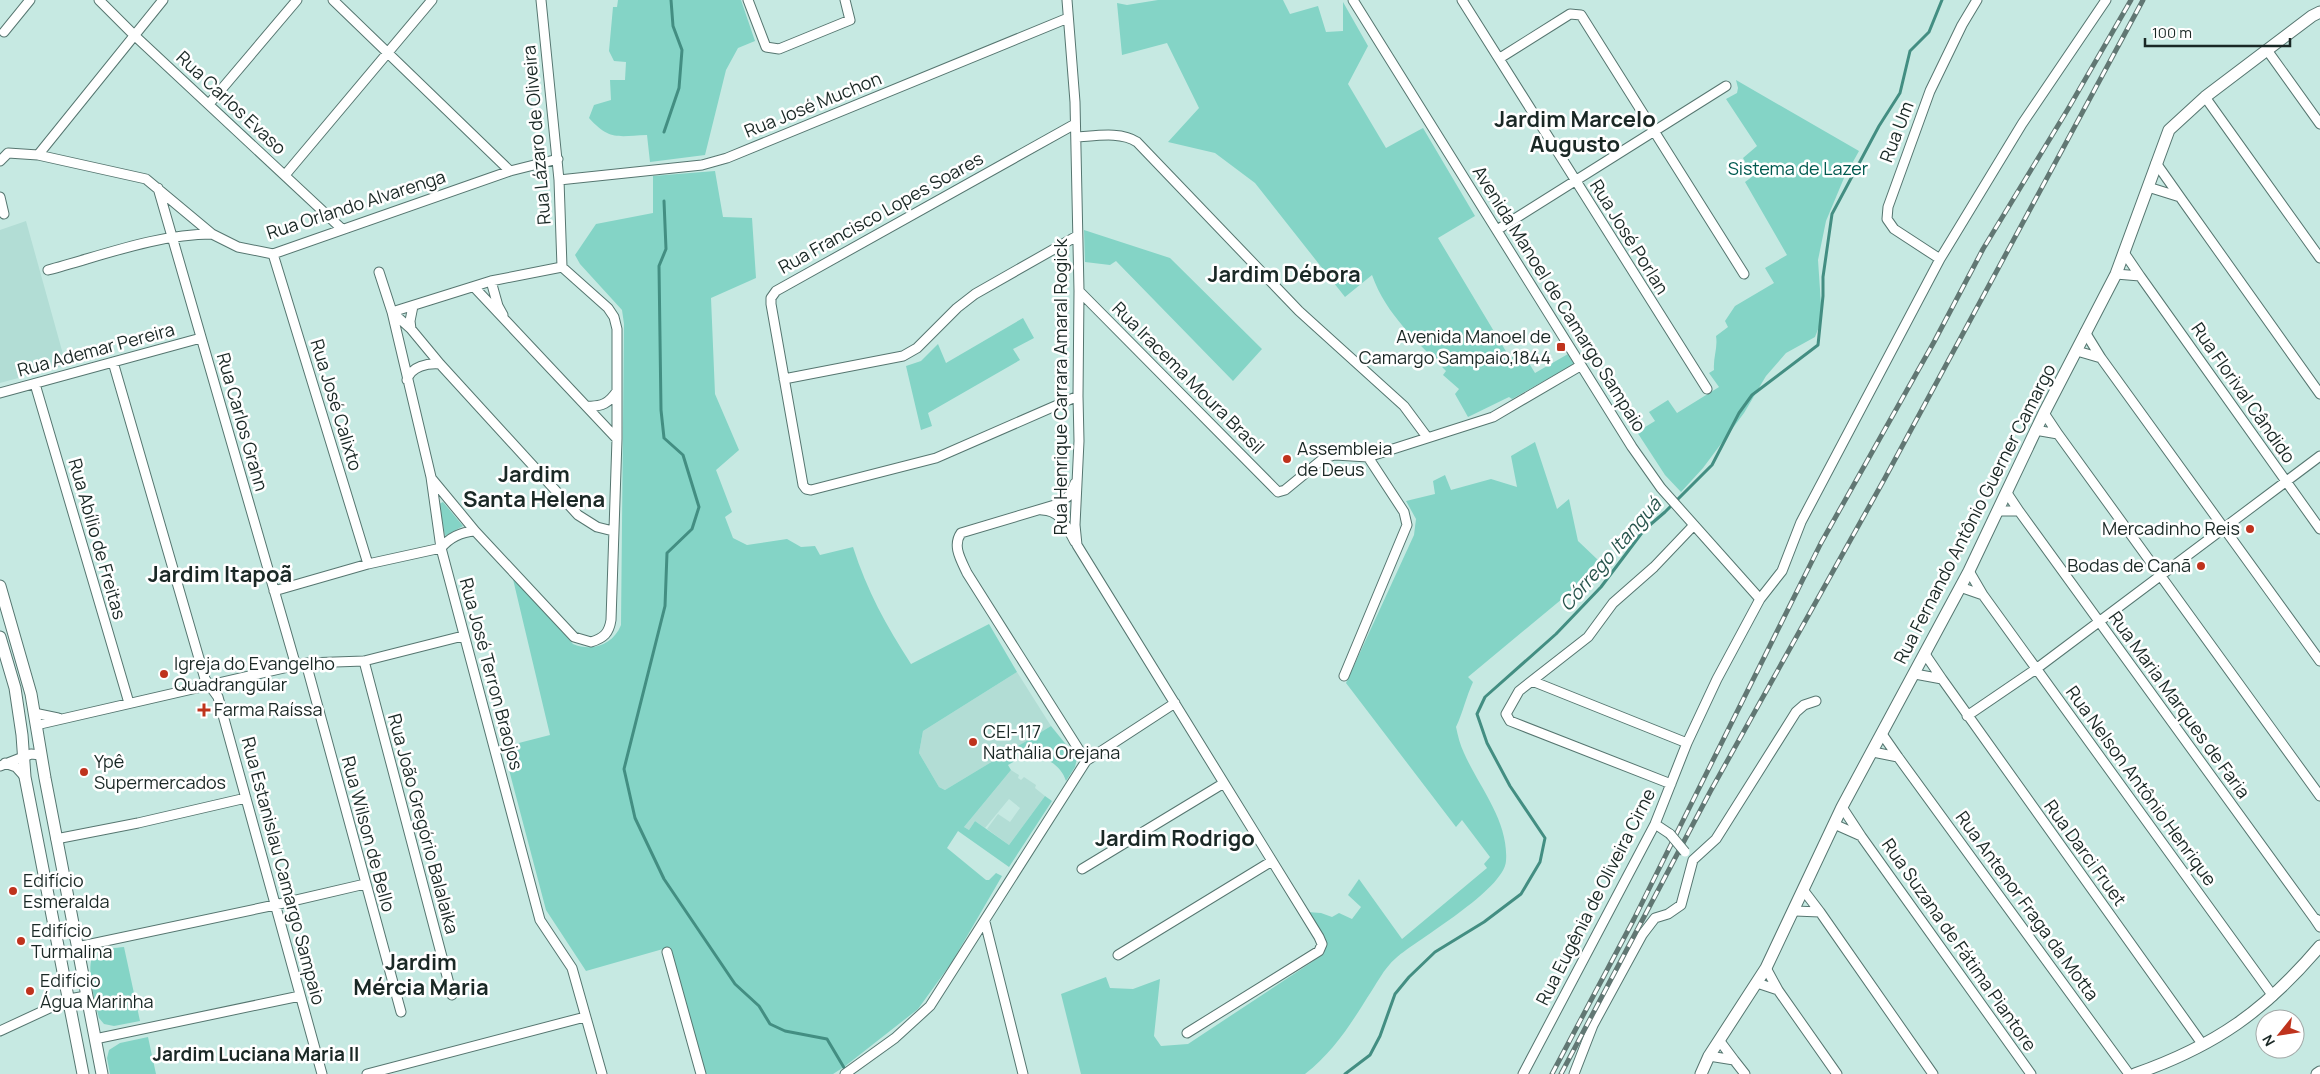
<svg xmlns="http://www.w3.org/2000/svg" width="2320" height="1074" font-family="Manrope,sans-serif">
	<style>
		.built { fill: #b2ddd5 }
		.green { fill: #84d4c6 }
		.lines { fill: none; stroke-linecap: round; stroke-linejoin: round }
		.stream { stroke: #438e82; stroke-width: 3 }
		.minor-casing { stroke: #567670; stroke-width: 11 }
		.tertiary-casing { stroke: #567670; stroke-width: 13 }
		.minor { stroke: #fff; stroke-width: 9 }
		.tertiary { stroke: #fff; stroke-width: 11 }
		.rail-casing { stroke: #617773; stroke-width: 5 }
		.rail { stroke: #fff; stroke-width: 3; stroke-dasharray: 9; stroke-linecap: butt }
		.minor-bridge-casing { stroke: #567670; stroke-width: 11; stroke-linecap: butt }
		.minor-bridge { stroke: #fff; stroke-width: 9 }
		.poi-dot { fill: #bf331d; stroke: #fff; stroke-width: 2 }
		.labels { text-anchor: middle; stroke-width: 5; stroke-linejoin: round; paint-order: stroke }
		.street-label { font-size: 18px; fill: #1a2825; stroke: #fff }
		.park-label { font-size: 18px; fill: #005a50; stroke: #fff }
		.poi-label { font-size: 18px; fill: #1a2825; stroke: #fff; text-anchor: start }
		.water-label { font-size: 19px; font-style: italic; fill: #28554d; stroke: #fff }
		.neighbourhood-label { font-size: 19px; font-weight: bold; fill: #1a2825; stroke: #fff }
		.district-label { font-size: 22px; font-weight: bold; fill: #1a2825; stroke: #fff }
	</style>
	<rect width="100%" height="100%" fill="#c6e9e2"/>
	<path class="built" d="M 26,221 L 66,365 L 0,383 L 0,230 Z
		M 1017,672 L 1051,726 L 945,790 L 939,787 L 919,753 L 923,731 Z
		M 1011,770 L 1019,775 L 1018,778 L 1021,780 L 1024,777 L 1036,785 L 1035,788 L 1045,796 L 1009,845 L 987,829 L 998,814 L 1010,822 L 1020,808 L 1009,799 L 985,828 L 975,821 L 969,830 L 964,827 Z"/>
	<path class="green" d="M 618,0 L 741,0 L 755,41 L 738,48 L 726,70 L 705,155 L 650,162 L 647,135 C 618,136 610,141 589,118 L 594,105 L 611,100 L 610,80 L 625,80 L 626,62 L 614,61 L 609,51 L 613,7 L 617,7 Z
		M 1158,0 L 1283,0 L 1290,14 L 1318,6 L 1326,32 L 1343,31 L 1343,2 L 1368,46 L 1348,84 L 1386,148 L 1423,128 L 1475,216 L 1438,238 L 1510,358 L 1522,352 L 1535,373 L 1568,354 L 1574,364 L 1512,399 L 1509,397 L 1468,417 L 1455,394 L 1459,389 L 1443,375 L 1446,371 C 1418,342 1386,315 1372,275 L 1345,297 L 1255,183 L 1215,153 L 1168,142 L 1199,108 L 1167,43 L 1122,55 L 1117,3 L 1127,5 Z
		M 1736,80 L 1859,151 L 1844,178 L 1826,221 L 1818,260 L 1822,319 L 1815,337 L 1786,353 L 1766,376 L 1744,413 L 1703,468 L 1681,492 L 1665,475 L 1637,432 L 1655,421 L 1649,412 L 1668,400 L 1677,413 L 1719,387 L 1709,373 L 1714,370 C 1713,357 1718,348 1716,336 L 1728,327 L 1725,321 L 1735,306 L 1774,283 L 1765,268 L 1787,255 L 1745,182 L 1753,176 L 1743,158 L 1757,146 L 1726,99 L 1737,93 L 1738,88 Z
		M 715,171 L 723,217 L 752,218 L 756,278 L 711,298 L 715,394 L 739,450 L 716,470 L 732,512 L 725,517 L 733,538 L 747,545 L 787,539 L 801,547 L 815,546 L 820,555 L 853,547 C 867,591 886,625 911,664 L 989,624 L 1017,672 L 923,731 L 919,753 L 939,787 L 945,790 L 1051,726 L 1077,758 L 1075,767 L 1066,781 C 1061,765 1046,758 1031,752 L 1008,765 L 1011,770 L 964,827 L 969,830 L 975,821 L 1009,845 L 1045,796 L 1052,801 L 1009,867 L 958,831 L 947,848 L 986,880 L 989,880 L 996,873 L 1002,876 L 952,962 L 918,1009 L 844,1067 L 833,1074 L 706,1074 L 670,947 L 586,971 L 546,910 L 503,747 L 550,735 L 512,575 L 573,644 C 592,652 613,645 621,625 L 624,324 L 622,310 L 580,264 L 575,255 L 596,224 L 653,213 L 653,176 Z
		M 1084,230 L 1170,258 L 1262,349 L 1233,381 L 1116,261 L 1110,265 L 1085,262 Z
		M 1023,318 L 1034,338 L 1013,349 L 1020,360 L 928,413 L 932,426 L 921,430 L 906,366 L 921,361 L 938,344 L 946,363 Z
		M 1535,442 L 1557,509 L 1569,499 L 1578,541 L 1598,560 L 1568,594 L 1468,677 L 1473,682 C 1466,697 1463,712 1456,727 C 1458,736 1460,745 1464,753 C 1479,787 1509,821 1506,861 C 1504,890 1418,939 1396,958 C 1384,968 1376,985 1367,998 C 1349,1027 1332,1053 1305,1074 L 1081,1074 L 1061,994 L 1106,977 L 1110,988 L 1133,989 L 1160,979 L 1154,1036 L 1161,1046 L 1188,1044 L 1324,954 L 1325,942 L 1307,912 L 1321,913 L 1332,917 L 1339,913 L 1352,919 L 1361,907 L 1348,895 L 1359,879 L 1402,939 L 1487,868 L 1484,864 L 1490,857 L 1462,820 L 1456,827 L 1346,683 L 1414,535 L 1416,519 L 1406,501 L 1435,494 L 1433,481 L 1445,475 L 1451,490 L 1491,479 L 1517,487 L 1511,456 Z
		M 443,502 L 463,526 L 445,536 L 439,504 Z
		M 124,947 L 140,1021 L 114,1026 L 104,1024 L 99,1018 C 96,1004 83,961 96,953 C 104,948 116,948 124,947 Z
		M 148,1037 L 156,1074 L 110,1074 L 107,1058 L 109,1050 L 120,1043 Z"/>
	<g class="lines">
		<path class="stream" d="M 664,132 L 679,88 L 682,50 L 673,26 L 671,0
			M 664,201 L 666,249 L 659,266 L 661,410 L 664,438 L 683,455 L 699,507 L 692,529 L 667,553 L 665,606 L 624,769 L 635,818 L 664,879 L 735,984 L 759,1006 L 770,1024 L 785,1031 L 827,1039 L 846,1071
			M 1345,1074 L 1370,1055 L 1380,1036 L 1395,994 L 1409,977 L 1435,952 L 1484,922 L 1521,894 L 1540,862 L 1545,838 L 1510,786 L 1487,743 L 1477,714 L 1485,697 L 1556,634 L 1601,587 L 1644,530 L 1665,512 L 1712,465 L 1739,413 L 1752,395 L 1818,345 L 1823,296 L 1823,277 L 1832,214 L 1879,126 L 1900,93 L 1910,51 L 1929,32 L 1942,0"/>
		<defs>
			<path id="minor" d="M 99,0 L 134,35 L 342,229
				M 333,0 L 510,171
				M 541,0 L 559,180 L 562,267
				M 748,0 L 766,47 L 779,49 L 850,20 L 845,0
				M 1067,0 L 1075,102 L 1079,291 L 1078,396 L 1079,441 L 1075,525 L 1077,545 L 1319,937 L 1322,944 L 1319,951 L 1187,1033
				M 1353,0 L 1632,447 L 1661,488 L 1760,599
				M 1462,0 L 1707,389
				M 4,32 L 30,0
				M 2267,50 L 2320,124
				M 1500,58 L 1570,14 L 1581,15 L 1744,274
				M 2205,97 L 2320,258
				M 209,104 L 297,0
				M 1075,124 L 776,291 L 771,298 L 771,304 L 803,485 L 806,489 L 811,490 L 936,458 L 1078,396
				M 1076,137 C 1095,136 1121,131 1137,142 L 1299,311 L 1404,406 L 1427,437
				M 38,155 L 163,0
				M 0,161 L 8,153 L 38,155 L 146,179 L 212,234 L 238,247 L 273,254 L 510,171 L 558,159
				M 285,175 L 432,0
				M 559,180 L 702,165 L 727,158 L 1068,18
				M 2148,187 L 2180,197 L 2156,163
				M 158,188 L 296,666
				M 0,197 L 4,214
				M 2180,197 L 2320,394
				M 1497,230 L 1726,86
				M 273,254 L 368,564
				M 1940,259 L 1894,229 L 1887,219 L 1888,207 L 1930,91 L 1962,25 L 1977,0
				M 48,270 C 101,256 157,234 212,234
				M 379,272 L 392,312 L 431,477 L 441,548 L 540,920 L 572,968 L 602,1074
				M 2116,274 L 2140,276 L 2125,254
				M 2140,276 L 2320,529
				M 491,281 L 498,306 L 503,315
				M 474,287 L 617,439
				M 1079,291 L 1278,492 L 1285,490 L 1324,458 L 1335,455 L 1368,457 L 1493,417 L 1580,366
				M 392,312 L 411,329 L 440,364 L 578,515 L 597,527 L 613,531
				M 392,312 L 491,281 L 562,267
				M 411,329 L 410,321 L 413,306
				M 2077,351 L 2101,358 L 2085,332
				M 2101,358 L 2320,661
				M 113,362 L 205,679 L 218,697 L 322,1074
				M 784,379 L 903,356 L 917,348 L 957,308 L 975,294 L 1077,236
				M 407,380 C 411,366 428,363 440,364
				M 35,384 L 129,703
				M 0,393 L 201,338
				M 587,406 C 602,407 609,403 617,391
				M 2035,430 L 2058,434 L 2044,413
				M 2058,434 L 2320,796
				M 432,479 L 475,531 L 574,637 L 591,642 C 604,638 609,633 611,620 L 617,439 L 617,329 L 614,317 L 608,308 L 562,267
				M 1075,483 L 1070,495 L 1058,504 L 961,533 C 952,546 961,560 967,573 L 1086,761
				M 1042,510 C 1061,510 1067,528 1075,542
				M 1997,511 L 2019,511 L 2007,493
				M 2019,511 L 2314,918
				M 441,548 C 450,537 461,532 475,531
				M 1960,587 L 1983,595 L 1969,571
				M 274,591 L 368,564 L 441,548
				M 1983,595 L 2273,996
				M 364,661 L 452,995
				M 306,663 L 401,1012
				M 1915,674 L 1942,679 L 1925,654
				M 1344,676 L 1407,525 L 1404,512 L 1368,457
				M 1942,679 L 2203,1045
				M 1532,681 L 1687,743
				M 34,713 L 58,718
				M 1967,716 L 2036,669 L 2320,456
				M 36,725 L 306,663 L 364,661 L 463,636
				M 1873,752 L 1898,757 L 1882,734
				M 1898,757 L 2129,1074
				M 5,763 L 16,767 L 25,777
				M 0,766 L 31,754 L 41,755
				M 1671,784 L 1510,721 L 1506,714 L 1519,691 L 1588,637 L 1613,603 L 1654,567 L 1694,525
				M 1655,824 L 1670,834
				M 1834,824 L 1861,836 L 1842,807
				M 1861,836 L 2031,1074
				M 56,839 L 138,823 L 246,798
				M 1082,869 L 1224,783
				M 1795,911 L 1820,912 L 1804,891
				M 1820,912 L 1933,1074
				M 2320,921 L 2314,918 L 2320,927
				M 985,922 L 1023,1074
				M 77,947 L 275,905 L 365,884
				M 667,952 L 701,1074
				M 1118,955 L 1272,861
				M 1757,983 L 1778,990 L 1766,968
				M 1778,990 L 1837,1074
				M 0,1031 L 69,999 L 86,996
				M 95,1039 L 300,996
				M 1709,1056 L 1734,1060 L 1719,1040
				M 1734,1060 L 1745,1074
				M 367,1074 L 585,1017
				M 845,1074 L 895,1038 L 930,1006 L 1086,761 L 1175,703
				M 1523,1074 L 1655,824 L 1687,743 L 1717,679 L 1760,599 L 1782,571 L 1801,522 L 1940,259 L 2022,124 L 2106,0
				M 1574,1074 L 1593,1025 L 1642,935 L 1655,918 L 1668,914 L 1681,905 L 1693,860 L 1716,839 L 1796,712 L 1804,705 L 1816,701"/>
			<path id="tertiary" d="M 0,586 L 31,694 L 45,778 L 102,1074
				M 0,637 L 15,688 L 22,735 L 25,777 L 83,1074
				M 1701,1074 L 1709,1056 L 1766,968 L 1842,807 L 1969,571 L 2044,413 L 2116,274 L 2169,130 L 2205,97 L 2312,16 L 2320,12
				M 2135,1074 C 2215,1046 2265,1011 2320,946
				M 2317,1074 L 2320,1072"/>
		</defs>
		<use href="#minor" class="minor-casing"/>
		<use href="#tertiary" class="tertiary-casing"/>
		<use href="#minor" class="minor"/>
		<use href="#tertiary" class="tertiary"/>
		<defs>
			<path id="rail" d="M 1552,1074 L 1634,919 L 1821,543 L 1934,342 L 1983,249 L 2068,109 L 2131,0
				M 1561,1074 L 1710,792 L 1885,478 L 2143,0"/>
		</defs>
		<use href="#rail" class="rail-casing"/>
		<use href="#rail" class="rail"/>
		<defs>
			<path id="minor-bridge" d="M 1670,834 L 1685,852"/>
		</defs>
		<use href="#minor-bridge" class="minor-bridge-casing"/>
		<use href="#minor-bridge" class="minor-bridge"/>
	</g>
	<g class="poi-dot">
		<rect x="1556" y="342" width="10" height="10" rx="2.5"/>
		<circle cx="1287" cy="459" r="5"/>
		<circle cx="2250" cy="529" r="5"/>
		<circle cx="2201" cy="566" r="5"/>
		<circle cx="164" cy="674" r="5"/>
		<path d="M201.5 702.5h5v5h5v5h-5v5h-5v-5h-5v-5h5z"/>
		<circle cx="973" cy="742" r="5"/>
		<circle cx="84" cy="772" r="5"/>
		<circle cx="13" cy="891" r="5"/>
		<circle cx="21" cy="941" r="5"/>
		<circle cx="30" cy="991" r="5"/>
	</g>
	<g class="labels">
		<g class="street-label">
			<text transform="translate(231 103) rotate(43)" y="6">Rua Carlos Evaso</text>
			<text transform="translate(813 105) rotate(-22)" y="6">Rua José Muchon</text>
			<text transform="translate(1897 132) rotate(-69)" y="6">Rua Um</text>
			<text transform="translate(537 135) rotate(-95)" y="6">Rua Lázaro de Oliveira</text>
			<text transform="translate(356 205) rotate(-18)" y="6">Rua Orlando Alvarenga</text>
			<text transform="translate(881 213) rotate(-29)" y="6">Rua Francisco Lopes Soares</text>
			<text transform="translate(1629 237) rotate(58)" y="6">Rua José Porlan</text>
			<text transform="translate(1559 299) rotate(58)" y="6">Avenida Manoel de Camargo Sampaio</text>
			<text transform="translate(96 350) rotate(-15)" y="6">Rua Ademar Pereira</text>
			<text transform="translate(1188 378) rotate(45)" y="6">Rua Iracema Moura Brasil</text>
			<text transform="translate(1061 387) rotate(-90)" y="6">Rua Henrique Carrara Amaral Rogick</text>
			<text transform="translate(2243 393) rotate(55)" y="6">Rua Florival Cândido</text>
			<text transform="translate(336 405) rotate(73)" y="6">Rua José Calixto</text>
			<text transform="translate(242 422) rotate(74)" y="6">Rua Carlos Grahn</text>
			<text transform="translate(1975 514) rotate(-63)" y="6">Rua Fernando Antônio Guerner Camargo</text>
			<text transform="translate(97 539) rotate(74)" y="6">Rua Abílio de Freitas</text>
			<text transform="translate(491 674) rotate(75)" y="6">Rua José Terron Braojos</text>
			<text transform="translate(2179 705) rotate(54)" y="6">Rua Maria Marques de Faria</text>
			<text transform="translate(2141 786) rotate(54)" y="6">Rua Nelson Antônio Henrique</text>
			<text transform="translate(423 824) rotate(75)" y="6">Rua João Gregório Balalaika</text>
			<text transform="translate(368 834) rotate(75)" y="6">Rua Wilson de Bello</text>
			<text transform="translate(2085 853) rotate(54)" y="6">Rua Darci Fruet</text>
			<text transform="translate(283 871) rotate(75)" y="6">Rua Estanislau Camargo Sampaio</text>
			<text transform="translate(1596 897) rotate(-63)" y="6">Rua Eugênia de Oliveira Cirne</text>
			<text transform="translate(2027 906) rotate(54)" y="6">Rua Antenor Fraga da Motta</text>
			<text transform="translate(1959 945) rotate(55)" y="6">Rua Suzana de Fátima Piantore</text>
		</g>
		<g class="park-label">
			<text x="1798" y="175">Sistema de Lazer</text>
		</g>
		<g class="poi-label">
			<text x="1551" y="343" text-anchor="end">Avenida Manoel de<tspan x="1551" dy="21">Camargo Sampaio,1844</tspan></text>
			<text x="1297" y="455">Assembleia<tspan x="1297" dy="21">de Deus</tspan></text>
			<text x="2240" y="535" text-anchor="end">Mercadinho Reis</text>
			<text x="2191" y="572" text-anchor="end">Bodas de Canã</text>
			<text x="174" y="670">Igreja do Evangelho<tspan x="174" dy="21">Quadrangular</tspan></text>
			<text x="214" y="716">Farma Raíssa</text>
			<text x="983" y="738">CEI-117<tspan x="983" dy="21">Nathália Orejana</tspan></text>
			<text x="94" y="768">Ypê<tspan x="94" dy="21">Supermercados</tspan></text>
			<text x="23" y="887">Edifício<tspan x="23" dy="21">Esmeralda</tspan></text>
			<text x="31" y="937">Edifício<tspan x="31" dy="21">Turmalina</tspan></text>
			<text x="40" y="987">Edifício<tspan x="40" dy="21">Água Marinha</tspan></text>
		</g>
		<g class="water-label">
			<text transform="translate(1610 554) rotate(-49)" y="7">Córrego Itanguá</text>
		</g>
		<g class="neighbourhood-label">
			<text x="256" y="1061">Jardim Luciana Maria II</text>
		</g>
		<g class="district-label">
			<text x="1575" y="127">Jardim Marcelo<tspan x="1575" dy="25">Augusto</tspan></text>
			<text x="1284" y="282">Jardim Débora</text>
			<text x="534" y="482">Jardim<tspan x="534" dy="25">Santa Helena</tspan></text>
			<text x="220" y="582">Jardim Itapoã</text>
			<text x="1175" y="846">Jardim Rodrigo</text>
			<text x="421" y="970">Jardim<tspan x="421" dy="25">Mércia Maria</tspan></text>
		</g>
	</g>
	<g transform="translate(2280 1034) rotate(240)"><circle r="24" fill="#ffffff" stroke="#a3a9a8"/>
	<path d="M0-4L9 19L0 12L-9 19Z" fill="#bf331d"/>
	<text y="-8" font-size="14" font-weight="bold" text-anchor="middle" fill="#1a2825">N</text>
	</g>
	<path d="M2145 38v8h145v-8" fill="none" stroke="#1a2825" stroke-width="2.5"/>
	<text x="2152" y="38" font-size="15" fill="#1a2825" stroke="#ffffff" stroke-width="4" paint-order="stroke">100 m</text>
</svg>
